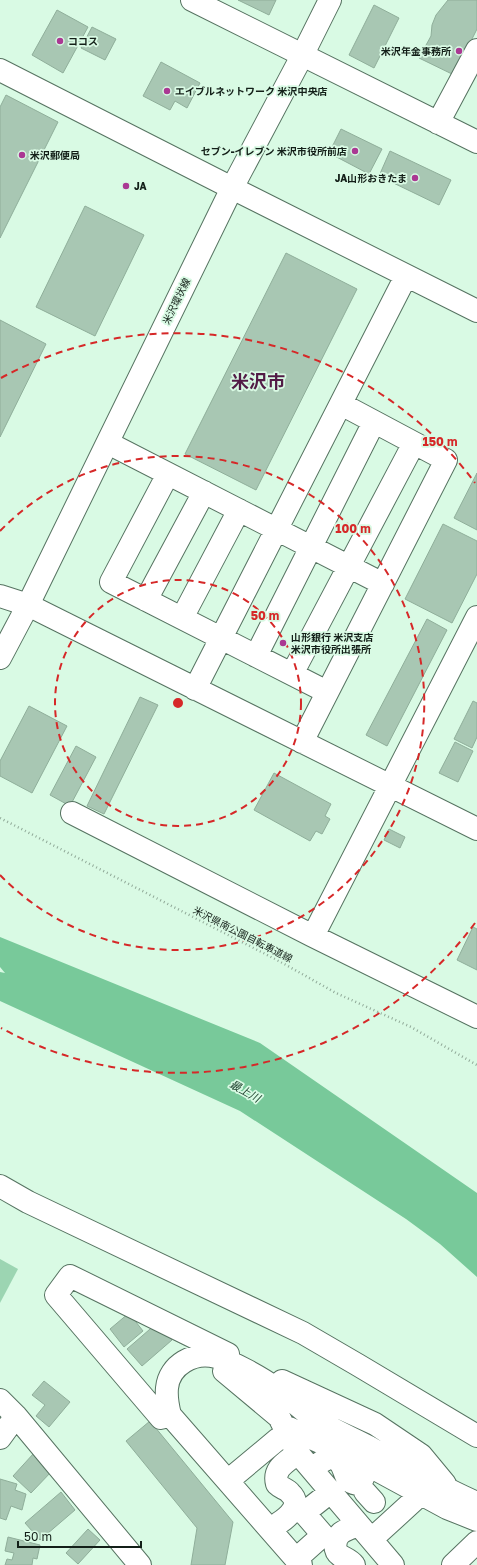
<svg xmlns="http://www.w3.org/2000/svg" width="477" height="1565" font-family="'Golos Text','Noto Sans JP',sans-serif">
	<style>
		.green { fill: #9cd5b2 }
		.water { fill: #78c99a }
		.building { fill: #a8c7b3; stroke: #8fae9a }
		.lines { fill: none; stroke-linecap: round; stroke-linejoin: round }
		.minor-casing { stroke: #567361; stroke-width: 24 }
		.major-casing { stroke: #567361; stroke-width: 24 }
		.path { stroke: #90a998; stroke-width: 2.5; stroke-dasharray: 1 3; stroke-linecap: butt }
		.minor { stroke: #fff; stroke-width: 22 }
		.major { stroke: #fff; stroke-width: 22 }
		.ring { fill: none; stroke: #d62828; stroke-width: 2; stroke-dasharray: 7 5 }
		.poi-dot { fill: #aa3893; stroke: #d9fae4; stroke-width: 1.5 }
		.labels { text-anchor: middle; stroke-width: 3.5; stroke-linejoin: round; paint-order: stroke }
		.poi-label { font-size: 10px; font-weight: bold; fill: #131f18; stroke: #d9fae4; text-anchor: start }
		.street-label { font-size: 10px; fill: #131f18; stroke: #d9fae4 }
		.water-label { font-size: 11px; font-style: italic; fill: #153825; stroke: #d9fae4 }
		.town-label { font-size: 18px; font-weight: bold; fill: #521b46; stroke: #d9fae4 }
		.centre { fill: #d62828; stroke: #d9fae4; stroke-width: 2 }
		.ring-label { font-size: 12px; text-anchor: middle; font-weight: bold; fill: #d62828; stroke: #d9fae4; stroke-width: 3.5; stroke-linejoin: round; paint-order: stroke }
	</style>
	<rect width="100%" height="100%" fill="#d9fae4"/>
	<path class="green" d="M 0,1259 L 18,1269 L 0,1303 Z"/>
	<path class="water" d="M 0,937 L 260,1043 L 477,1193 L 477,1277 L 440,1244 L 406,1219 L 240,1111 L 0,1001 L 0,972 L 5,973 L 0,967 Z"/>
	<path class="building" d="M 238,0 L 276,0 L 269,15 Z
		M 448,0 L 477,0 L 477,29 L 454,75 L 419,58 L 431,36 L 432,25 L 436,15 Z
		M 374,5 L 399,18 L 374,68 L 349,55 Z
		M 57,10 L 88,27 L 63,73 L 32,55 Z
		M 92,27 L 116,39 L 105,60 L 81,48 Z
		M 161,62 L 200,83 L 187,108 L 175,101 L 170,110 L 143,96 Z
		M 6,95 L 58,122 L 0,238 L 0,107 Z
		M 341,129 L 382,149 L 369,174 L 329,153 Z
		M 390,151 L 451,180 L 439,205 L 379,176 Z
		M 85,206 L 144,235 L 95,336 L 36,307 Z
		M 286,253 L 357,289 L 256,490 L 185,454 Z
		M 0,320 L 46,344 L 0,437 Z
		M 477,473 L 477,530 L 454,518 Z
		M 443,524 L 477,541 L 477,574 L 452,623 L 405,599 Z
		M 427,619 L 447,630 L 387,746 L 366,735 Z
		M 140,697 L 158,705 L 104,814 L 87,806 Z
		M 473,701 L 477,703 L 477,737 L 472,748 L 454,739 Z
		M 29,706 L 67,726 L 32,793 L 0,776 L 0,761 Z
		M 455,742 L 473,751 L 458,782 L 439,773 Z
		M 76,746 L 96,757 L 70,806 L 50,795 Z
		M 274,773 L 331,804 L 325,816 L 330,819 L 322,834 L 316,831 L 310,841 L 254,810 Z
		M 389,829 L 405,837 L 400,848 L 384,840 Z
		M 473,927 L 477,929 L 477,970 L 457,960 Z
		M 129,1313 L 143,1331 L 124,1347 L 110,1329 Z
		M 157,1323 L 172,1340 L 142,1366 L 127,1349 Z
		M 44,1381 L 70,1402 L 49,1427 L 36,1416 L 45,1405 L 32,1395 Z
		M 150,1421 L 233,1522 L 225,1565 L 191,1565 L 197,1528 L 126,1441 Z
		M 34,1453 L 52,1471 L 31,1493 L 13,1476 Z
		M 0,1479 L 17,1484 L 15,1490 L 26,1494 L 22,1510 L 11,1506 L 6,1520 L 0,1518 Z
		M 61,1492 L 75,1510 L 40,1540 L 25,1523 Z
		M 88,1529 L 100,1540 L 78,1564 L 66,1553 Z
		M 8,1537 L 40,1545 L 37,1559 L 33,1558 L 32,1565 L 5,1565 L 7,1559 L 12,1560 L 14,1553 L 5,1551 Z"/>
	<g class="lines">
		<defs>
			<path id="minor" d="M 192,0 L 477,142
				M 0,70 L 232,188 L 477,311
				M 438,123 L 477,50
				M 108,443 L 383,584
				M 168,474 L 111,582 L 327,692
				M 146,600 L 204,492
				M 28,605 L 477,829
				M 182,618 L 239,510
				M 256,656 L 374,422
				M 292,674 L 414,443
				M 195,689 L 406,276
				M 302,742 L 446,460 L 341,404
				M 72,813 L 313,936 L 477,1017
				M 313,936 L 477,617
				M 0,1186 L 28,1202 L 303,1333 L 358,1365 L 477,1436
				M 224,1371 L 279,1417 L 297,1452 L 393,1565
				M 282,1381 L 375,1424 L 421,1455 L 445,1484
				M 0,1400 L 16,1416 L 140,1565
				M 161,1418 L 56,1295 L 70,1276 L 228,1354
				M 289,1428 L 353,1457 L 447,1508 L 477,1520
				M 0,1438 L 16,1416
				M 321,1462 L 331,1457 C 350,1463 339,1481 357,1484 L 362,1480 L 369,1465
				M 236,1474 L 278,1439
				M 365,1492 L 374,1502
				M 279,1523 C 288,1517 303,1505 290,1493 C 287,1489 281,1488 277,1484 C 273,1469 285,1463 295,1455
				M 374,1537 L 421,1494
				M 304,1552 L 323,1535 L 304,1513 L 328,1494
				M 301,1565 L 170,1415 C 168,1407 166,1398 167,1388 C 169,1365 194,1351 216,1357 C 232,1361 263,1379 277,1389 C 289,1397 299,1408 311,1416 C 328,1428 350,1437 369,1447 C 405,1467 440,1487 477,1503
				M 354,1565 C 350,1560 346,1559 341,1556 C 333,1551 334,1539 341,1533 C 345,1530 351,1528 356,1526
				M 453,1565 L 477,1542"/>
			<path id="major" d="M 0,596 L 28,605
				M 0,658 L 28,605 L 232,188 L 302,56 L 330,0"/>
		</defs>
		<use href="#minor" class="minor-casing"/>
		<use href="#major" class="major-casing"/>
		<path class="path" d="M 0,818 L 279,961 L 336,993 L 411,1027 L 477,1065"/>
		<use href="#minor" class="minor"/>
		<use href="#major" class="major"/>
	</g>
	<g class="ring">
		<circle cx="178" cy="703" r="123"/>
		<path d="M0 531A247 247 0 1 1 0 875"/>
		<path d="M475 923A370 370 0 0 1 1 1028M1 378A370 370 0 0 1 475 483"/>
	</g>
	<g class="poi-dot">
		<circle cx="60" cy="41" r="4"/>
		<circle cx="459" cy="51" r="4"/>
		<circle cx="167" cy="91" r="4"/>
		<circle cx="355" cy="151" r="4"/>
		<circle cx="22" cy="155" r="4"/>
		<circle cx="415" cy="178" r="4"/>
		<circle cx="126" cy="186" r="4"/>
		<circle cx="283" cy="643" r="4"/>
	</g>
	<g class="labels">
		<g class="poi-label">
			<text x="68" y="45">ココス</text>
			<text x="451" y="55" text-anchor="end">米沢年金事務所</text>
			<text x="175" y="95">エイブルネットワーク 米沢中央店</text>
			<text x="347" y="155" text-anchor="end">セブン-イレブン 米沢市役所前店</text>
			<text x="30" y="159">米沢郵便局</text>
			<text x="407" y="182" text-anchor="end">JA山形おきたま</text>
			<text x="134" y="190">JA</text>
			<text x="291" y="641">山形銀行 米沢支店<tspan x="291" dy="12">米沢市役所出張所</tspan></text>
		</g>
		<g class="street-label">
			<text transform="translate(176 301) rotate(-64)" y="4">米沢環状線</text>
			<text transform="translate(243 934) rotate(27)" y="4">米沢県南公園自転車道線</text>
		</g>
		<g class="water-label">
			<text transform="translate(245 1091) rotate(29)" y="4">最上川</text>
		</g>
		<g class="town-label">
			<text x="258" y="388">米沢市</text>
		</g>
	</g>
	<circle cx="178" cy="703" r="6" class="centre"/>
	<g class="ring-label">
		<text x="440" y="446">150 m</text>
		<text x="353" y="533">100 m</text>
		<text x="265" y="620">50 m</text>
	</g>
	<path d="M18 1541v6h123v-6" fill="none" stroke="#131f18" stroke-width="2"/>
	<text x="24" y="1541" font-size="12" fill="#131f18" stroke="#d9fae4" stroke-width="3" paint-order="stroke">50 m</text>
</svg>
